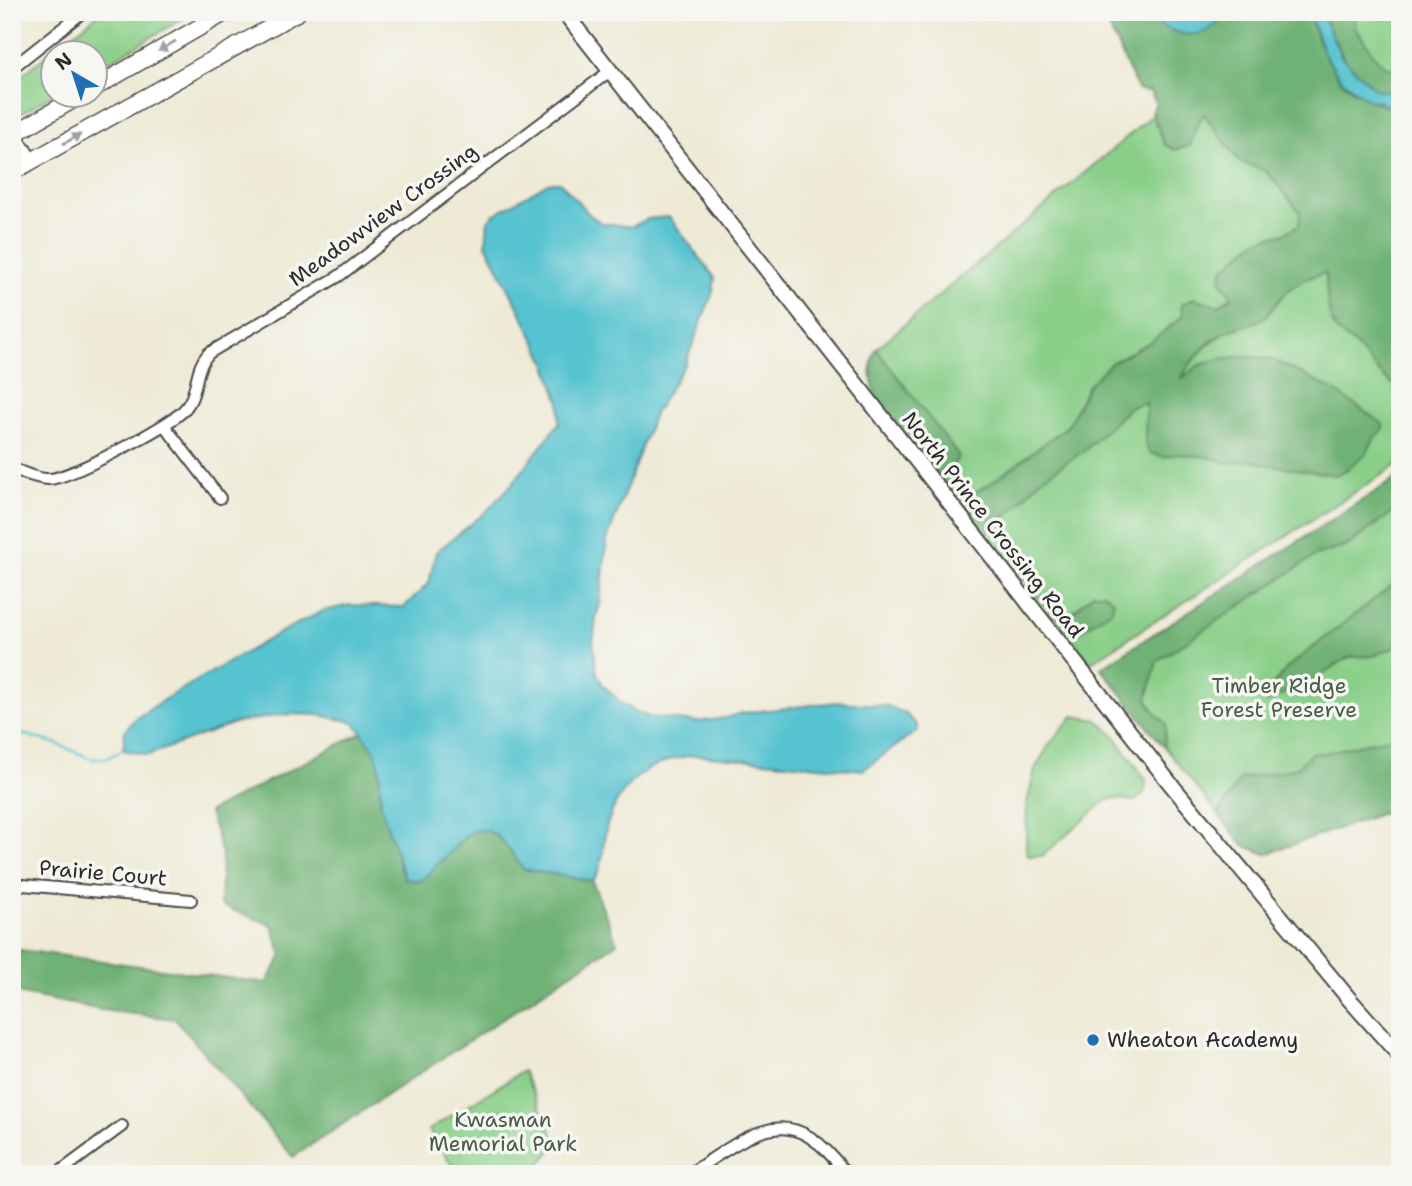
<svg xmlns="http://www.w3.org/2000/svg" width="1412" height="1186" font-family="'Shantell Sans',sans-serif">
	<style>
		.green { fill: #8acf89; stroke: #5a7d5a; stroke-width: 2 }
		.forest { fill: #6fb275; stroke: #4d6e50; stroke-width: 2 }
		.water { fill: #57c3d0; stroke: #41777e; stroke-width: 2 }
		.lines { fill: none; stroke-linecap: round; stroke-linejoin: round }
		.stream { stroke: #57c3d0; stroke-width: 2.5 }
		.street-casing { stroke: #484845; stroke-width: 14 }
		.secondary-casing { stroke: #484845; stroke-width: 18 }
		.primary-casing { stroke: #484845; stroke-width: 19 }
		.street { stroke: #fff; stroke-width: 10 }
		.secondary { stroke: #fff; stroke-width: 14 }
		.primary { stroke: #fff; stroke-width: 16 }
		.oneway { fill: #a0a0a0 }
		.poi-dot { fill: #1f6fb2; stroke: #f6f6f2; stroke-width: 2.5 }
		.labels { text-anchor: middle; stroke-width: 7; stroke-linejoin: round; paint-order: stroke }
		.street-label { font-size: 21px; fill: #2b2b2b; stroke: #f6f6f2 }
		.park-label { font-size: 21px; fill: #485c47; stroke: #f6f6f2 }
		.poi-label { font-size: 21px; fill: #2b2b2b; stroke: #f6f6f2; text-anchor: start }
	</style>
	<rect width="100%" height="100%" fill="#f6f6f2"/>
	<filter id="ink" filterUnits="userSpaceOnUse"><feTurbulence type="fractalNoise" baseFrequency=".0143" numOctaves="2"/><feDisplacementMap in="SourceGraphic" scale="14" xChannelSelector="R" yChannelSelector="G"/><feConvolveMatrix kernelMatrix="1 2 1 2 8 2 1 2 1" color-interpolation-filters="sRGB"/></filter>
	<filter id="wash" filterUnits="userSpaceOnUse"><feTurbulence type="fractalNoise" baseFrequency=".00686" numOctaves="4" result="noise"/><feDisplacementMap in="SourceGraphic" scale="28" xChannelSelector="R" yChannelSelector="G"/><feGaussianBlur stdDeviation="1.57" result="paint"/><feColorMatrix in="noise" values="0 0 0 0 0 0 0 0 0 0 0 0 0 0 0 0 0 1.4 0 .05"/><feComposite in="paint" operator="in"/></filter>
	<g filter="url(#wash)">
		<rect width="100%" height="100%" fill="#eeead6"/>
		<path class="green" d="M 101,12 L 194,12 L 95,70 L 94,52 L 52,52 L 53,94 L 20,114 L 12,104 L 12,83 Z
			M 1274,12 L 1400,12 L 1400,463 L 1090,663 L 1071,637 L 985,534 L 1019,504 L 1040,480 L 1085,450 L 1130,407 L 1146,401 L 1180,382 L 1187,367 L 1207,346 L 1223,333 L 1263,318 L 1286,291 L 1300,281 L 1326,272 L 1326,281 L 1347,265 Z
			M 1204,114 L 1239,161 L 1266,171 L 1301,212 L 1299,225 L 1283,234 L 1266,237 L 1232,297 L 1217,307 L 1207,302 L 1181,305 L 1183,316 L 1152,341 L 1111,363 L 1068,426 L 987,486 L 968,495 L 949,471 L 958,456 L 876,349 L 1153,115 L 1156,126 L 1190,146 L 1197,124 Z
			M 1400,476 L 1400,803 L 1266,854 L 1243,845 L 1101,668 Z
			M 1073,716 L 1097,720 L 1113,734 L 1146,780 L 1145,792 L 1135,801 L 1113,798 L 1103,803 L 1042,856 L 1029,856 L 1026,851 L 1027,803 L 1035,769 L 1049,745 Z
			M 523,1071 L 557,1144 L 531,1174 L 458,1174 L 429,1130 Z"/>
		<path class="forest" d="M 1102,12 L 1309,12 C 1316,35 1319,48 1333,68 C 1336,73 1338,79 1342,82 C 1359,97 1382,103 1400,116 L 1400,386 C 1384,385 1364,352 1352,342 C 1348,338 1341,336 1338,332 C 1327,319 1326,290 1326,273 C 1309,275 1291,285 1280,299 C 1275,305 1269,315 1262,319 C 1251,325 1237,327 1226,332 C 1207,341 1190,361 1181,379 L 1198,366 L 1218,359 L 1245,356 L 1274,360 L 1332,389 L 1383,424 L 1383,430 L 1374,438 L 1367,453 L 1348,469 L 1336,475 L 1274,466 L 1249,460 L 1231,463 L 1207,457 L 1179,454 L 1164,457 L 1149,453 L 1145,441 L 1146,402 L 1130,407 L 1085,450 L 1040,480 L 1019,504 L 985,534 L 877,401 C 871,381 868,368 876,349 L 959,456 L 949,471 L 968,495 L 987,486 L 1068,426 L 1088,385 L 1111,363 L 1152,341 L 1183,316 L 1181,305 L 1194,298 L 1217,306 L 1232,297 L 1221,281 L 1222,270 L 1257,240 L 1283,234 L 1299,225 L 1300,212 L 1266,171 L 1239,161 L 1204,114 L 1197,124 L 1190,146 L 1175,150 L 1164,144 L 1152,112 L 1156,103 L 1150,91 L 1138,90 Z
			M 1321,12 L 1354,12 L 1355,28 C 1369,42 1372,62 1392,69 L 1400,66 L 1400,99 C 1393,92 1383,93 1374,89 C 1346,71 1334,41 1321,12 Z
			M 1400,476 L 1400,507 L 1347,546 L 1315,556 L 1157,661 L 1147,699 L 1156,714 L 1166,723 L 1164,747 L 1101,668 Z
			M 1400,579 L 1400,645 L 1373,656 L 1349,657 L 1310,682 L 1266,702 L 1271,687 L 1288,667 Z
			M 1093,593 L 1104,593 L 1114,601 L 1112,610 L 1071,637 L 1067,631 L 1071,626 L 1071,614 Z
			M 363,732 L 376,751 L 379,764 L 381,807 L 397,851 L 400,870 L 421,881 L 467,834 C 494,818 509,850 523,869 L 592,881 L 617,943 L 293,1157 L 175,1019 L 102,1010 L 12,992 L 12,949 L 266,983 L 282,956 L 272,925 L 220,905 L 222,854 L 209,812 Z
			M 1400,735 L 1400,807 L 1266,854 L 1243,845 L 1218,814 L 1240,779 L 1296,768 L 1312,753 L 1324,753 Z"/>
		<path class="water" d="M 1147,12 L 1227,12 C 1220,20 1212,30 1201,33 C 1184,38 1157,28 1147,12 Z
			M 1309,12 L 1321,12 L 1342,58 L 1375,89 L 1386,91 L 1400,99 L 1400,115 L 1382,102 L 1368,100 L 1341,79 L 1324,54 Z
			M 555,182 L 560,182 L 589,214 L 601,223 L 632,227 L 647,219 L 669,217 L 715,278 L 713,292 L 685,364 L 654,414 L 607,540 L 600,604 L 596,617 L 593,643 L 597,674 L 603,685 L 619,701 L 634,711 L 649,717 L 697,722 L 725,718 L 742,713 L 838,702 L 887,706 L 905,713 L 917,725 L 917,731 L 863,770 L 697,755 C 650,759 618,783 606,829 C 602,846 605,867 592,881 L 523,869 C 509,850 494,818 467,835 L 421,881 L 405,879 L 381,807 L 379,764 L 375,751 L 354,722 L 318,715 L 286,714 L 235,723 L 148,755 L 123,750 L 125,731 L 134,720 L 165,699 L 281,632 L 323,611 L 350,605 L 404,607 L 429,583 L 436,552 L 486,512 L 512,484 L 559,423 L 560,403 L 546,362 L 486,244 L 488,221 L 493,215 L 548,183 Z"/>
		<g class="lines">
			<path class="stream" d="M 12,731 L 57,744 L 92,759 L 107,758 L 123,750"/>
		</g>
	</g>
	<g filter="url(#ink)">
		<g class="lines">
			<defs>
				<path id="street" d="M 12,68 L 83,12
					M 164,425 L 220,498
					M 12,468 C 23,473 37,479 49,479 C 69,479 168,426 183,411 C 200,394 192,371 209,353 L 339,276 L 610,71
					M 12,884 L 191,900
					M 57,1174 L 122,1126
					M 689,1174 C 753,1133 790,1096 846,1174"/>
				<path id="secondary" d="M 564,12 L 1169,782 L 1350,1000 L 1400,1056
					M 12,133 L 31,161"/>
				<path id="primary" d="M 94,88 L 226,12
					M 12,135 L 83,94
					M 12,172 L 298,12"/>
			</defs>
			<use href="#street" class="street-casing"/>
			<use href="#secondary" class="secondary-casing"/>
			<use href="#primary" class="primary-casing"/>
			<use href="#street" class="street"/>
			<use href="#secondary" class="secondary"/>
			<use href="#primary" class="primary"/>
		</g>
		<defs><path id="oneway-solid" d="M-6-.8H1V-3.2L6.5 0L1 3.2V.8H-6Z" transform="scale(1.75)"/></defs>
		<g class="oneway">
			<use href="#oneway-solid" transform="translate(167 46) rotate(150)"/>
			<use href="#oneway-solid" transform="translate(72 139) rotate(-29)"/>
		</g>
	</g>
	<circle class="poi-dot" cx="1093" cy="1040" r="7"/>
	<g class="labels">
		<g class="street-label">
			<text transform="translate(383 215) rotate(-36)" y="7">Meadowview Crossing</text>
			<text transform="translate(993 525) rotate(52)" y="7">North Prince Crossing Road</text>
			<text transform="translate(103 873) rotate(5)" y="7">Prairie Court</text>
		</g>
		<g class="park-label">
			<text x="1279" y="693">Timber Ridge<tspan x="1279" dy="24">Forest Preserve</tspan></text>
			<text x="503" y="1127">Kwasman<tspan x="503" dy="24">Memorial Park</tspan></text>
		</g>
		<g class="poi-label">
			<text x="1107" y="1047">Wheaton Academy</text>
		</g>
	</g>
	<rect width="1412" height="1186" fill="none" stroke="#f6f6f2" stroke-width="42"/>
	<g transform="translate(74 74) rotate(321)"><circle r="33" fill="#f6f6f2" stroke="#a5a5a2" stroke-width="2"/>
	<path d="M0-5L12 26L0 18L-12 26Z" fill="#1f6fb2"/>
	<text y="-10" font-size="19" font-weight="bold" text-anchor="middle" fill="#2b2b2b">N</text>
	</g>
</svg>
